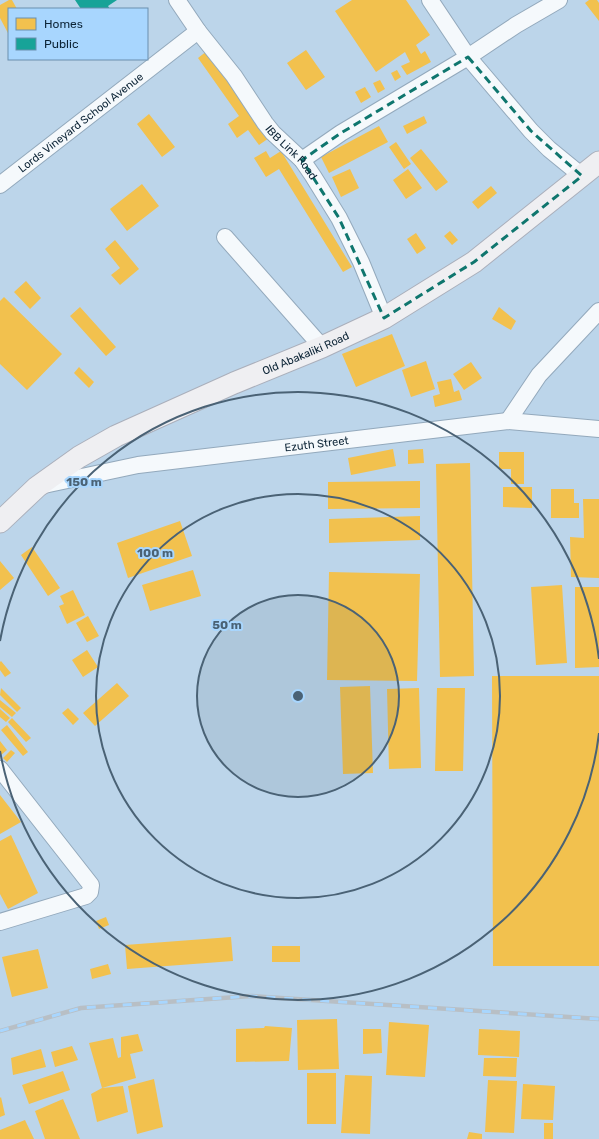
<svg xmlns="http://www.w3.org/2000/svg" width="599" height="1139" font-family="Rubik,sans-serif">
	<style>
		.homes { fill: #f2c14e }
		.public { fill: #17a398 }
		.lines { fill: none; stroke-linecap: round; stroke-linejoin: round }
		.minor-casing { stroke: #93a9bc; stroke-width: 18 }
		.major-casing { stroke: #aaafbb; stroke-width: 23 }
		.minor { stroke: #f5f9fc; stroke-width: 16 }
		.major { stroke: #efeff2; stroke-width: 21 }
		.rail-casing { stroke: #b8bfc5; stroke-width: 4.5 }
		.rail { stroke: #a8d6fe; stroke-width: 3; stroke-dasharray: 9; stroke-linecap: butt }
		.marked { fill: none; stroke: #0f766e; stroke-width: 3; stroke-dasharray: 8 5; stroke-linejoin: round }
		.ring { fill: none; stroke: #4a6275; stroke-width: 2 }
		.labels { text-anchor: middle; stroke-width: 4; stroke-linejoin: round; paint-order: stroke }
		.street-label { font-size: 11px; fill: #0c2436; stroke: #a8d6fe }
		.centre { fill: #4a6275; stroke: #a8d6fe; stroke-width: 2 }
		.ring-label { font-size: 12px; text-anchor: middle; font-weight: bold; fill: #4a6275; stroke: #a8d6fe; stroke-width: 4; stroke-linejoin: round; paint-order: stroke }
	</style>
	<rect width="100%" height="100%" fill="#bcd5ea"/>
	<path class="homes" d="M 9,0 L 12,0 L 17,9 L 9,9 L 9,35 L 0,18 L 0,5 Z
		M 352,0 L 406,0 L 430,35 L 416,45 L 421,54 L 425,51 L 431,62 L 407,75 L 401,66 L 410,62 L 405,52 L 376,72 L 335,11 Z
		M 589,0 L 597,0 L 599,3 L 599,21 L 585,3 Z
		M 306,50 L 325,77 L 306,90 L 287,63 Z
		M 207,51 L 269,138 L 259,145 L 248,130 L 237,138 L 228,124 L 239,116 L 198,58 Z
		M 397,70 L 401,77 L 395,81 L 391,73 Z
		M 380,80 L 385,89 L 378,93 L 373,83 Z
		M 365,87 L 371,97 L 361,103 L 355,92 Z
		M 149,114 L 175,147 L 162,157 L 137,124 Z
		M 424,116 L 427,123 L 407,134 L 403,126 Z
		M 379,126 L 388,142 L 329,173 L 321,157 Z
		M 396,142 L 411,164 L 404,169 L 389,147 Z
		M 421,149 L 448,182 L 436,191 L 410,158 Z
		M 266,151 L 270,158 L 281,151 L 352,267 L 343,272 L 279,169 L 266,177 L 254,158 Z
		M 350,169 L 359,188 L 341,197 L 332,177 Z
		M 408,169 L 422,188 L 406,199 L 393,180 Z
		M 142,184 L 159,206 L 127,231 L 110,209 Z
		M 491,186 L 497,193 L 478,209 L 472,202 Z
		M 450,231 L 458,240 L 452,245 L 444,236 Z
		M 416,233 L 426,248 L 417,254 L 407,239 Z
		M 115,240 L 139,269 L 120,285 L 111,275 L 120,268 L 105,249 Z
		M 26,281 L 41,298 L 30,309 L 14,292 Z
		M 4,297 L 62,354 L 27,390 L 0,364 L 0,301 Z
		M 80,307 L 116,347 L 106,356 L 70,316 Z
		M 499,307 L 516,321 L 511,330 L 492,319 Z
		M 392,334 L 405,366 L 356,387 L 342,354 Z
		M 426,361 L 435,389 L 411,397 L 402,370 Z
		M 471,362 L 482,378 L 464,390 L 453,374 Z
		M 79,367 L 94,382 L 89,388 L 74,373 Z
		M 451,379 L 454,392 L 459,390 L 462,400 L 435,407 L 433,396 L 440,394 L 437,382 Z
		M 393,449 L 396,466 L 351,475 L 348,458 Z
		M 423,449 L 424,463 L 408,464 L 408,450 Z
		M 499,452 L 524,452 L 524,484 L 511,484 L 511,469 L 499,469 Z
		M 470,463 L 474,676 L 440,677 L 436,464 Z
		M 420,481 L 420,508 L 328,509 L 328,482 Z
		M 503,487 L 532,487 L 532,508 L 503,507 Z
		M 551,489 L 574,489 L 574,503 L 579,503 L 579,518 L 551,518 Z
		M 583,499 L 599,499 L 599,578 L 571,577 L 570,537 L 584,538 Z
		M 420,516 L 420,540 L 329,543 L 329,519 Z
		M 180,521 L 192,556 L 128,578 L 117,543 Z
		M 32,547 L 60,588 L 48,596 L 21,555 Z
		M 0,561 L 14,578 L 0,590 Z
		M 193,570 L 201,596 L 150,611 L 142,585 Z
		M 329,572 L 420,574 L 417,681 L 327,680 Z
		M 562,585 L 567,663 L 536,665 L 531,587 Z
		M 575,587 L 599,587 L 599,667 L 575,668 Z
		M 73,590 L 85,615 L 67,624 L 59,606 L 64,604 L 60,596 Z
		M 88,616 L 99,636 L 87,642 L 76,623 Z
		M 87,650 L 98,667 L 83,677 L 72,660 Z
		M 1,661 L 11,673 L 5,677 L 0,670 L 0,662 Z
		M 492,676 L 599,676 L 599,966 L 493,966 Z
		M 117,683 L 129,696 L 95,726 L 83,713 Z
		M 370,686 L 373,773 L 343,774 L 340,687 Z
		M 1,688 L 21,708 L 17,712 L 0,695 Z
		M 419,688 L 421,768 L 389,769 L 387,689 Z
		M 437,688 L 465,688 L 463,771 L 435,771 Z
		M 0,700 L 16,713 L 12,717 L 0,707 Z
		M 68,708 L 79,719 L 73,725 L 62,713 Z
		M 0,709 L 10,718 L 6,722 L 0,717 Z
		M 12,718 L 31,738 L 26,742 L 8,722 Z
		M 7,725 L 28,752 L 23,756 L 1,730 Z
		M 0,741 L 7,750 L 0,756 Z
		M 11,750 L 15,753 L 7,762 L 3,758 Z
		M 0,795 L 21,822 L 0,834 Z
		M 11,835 L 38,893 L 8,909 L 0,894 L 0,841 Z
		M 106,917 L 109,925 L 99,929 L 96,921 Z
		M 231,937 L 233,961 L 127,969 L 125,945 Z
		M 272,946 L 300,946 L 300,962 L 272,962 Z
		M 38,949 L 48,988 L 12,997 L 2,957 Z
		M 108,964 L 111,974 L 92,979 L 90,969 Z
		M 337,1019 L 339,1069 L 298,1070 L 297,1020 Z
		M 389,1022 L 429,1025 L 425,1077 L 386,1075 Z
		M 265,1026 L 292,1028 L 289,1061 L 236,1062 L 236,1029 L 264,1028 Z
		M 363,1029 L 381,1029 L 382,1053 L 363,1054 Z
		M 479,1029 L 520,1031 L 519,1057 L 478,1055 Z
		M 138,1034 L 143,1051 L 130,1054 L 136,1078 L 102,1088 L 89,1043 L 113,1038 L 118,1058 L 121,1057 L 121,1037 Z
		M 72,1046 L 78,1060 L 55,1067 L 51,1052 Z
		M 41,1049 L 46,1067 L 13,1075 L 11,1058 Z
		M 484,1058 L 517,1058 L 516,1077 L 483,1076 Z
		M 63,1071 L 70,1090 L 29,1104 L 22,1085 Z
		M 307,1073 L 336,1073 L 336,1124 L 307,1124 Z
		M 345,1075 L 372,1076 L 370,1134 L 341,1133 Z
		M 154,1079 L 163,1127 L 137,1134 L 128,1086 Z
		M 488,1080 L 517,1081 L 514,1133 L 485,1132 Z
		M 523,1084 L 555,1086 L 553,1120 L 521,1119 Z
		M 123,1086 L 128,1112 L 97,1122 L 91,1094 L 102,1088 Z
		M 1,1097 L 5,1115 L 0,1117 L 0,1098 Z
		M 63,1099 L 80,1139 L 45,1139 L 35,1111 Z
		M 25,1120 L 34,1139 L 0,1139 L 0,1130 Z
		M 544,1123 L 553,1123 L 553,1139 L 544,1139 Z
		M 469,1132 L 482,1134 L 482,1139 L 467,1139 Z"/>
	<path class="public" d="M 75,0 L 117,0 L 108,6 L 110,9 L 81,9 Z"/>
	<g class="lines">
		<defs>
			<g id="minor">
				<path id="s1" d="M 177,0 L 198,31 L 234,76 L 265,123 L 273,133 L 302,160 L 313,176 L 339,218 L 361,262 L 384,318"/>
				<path d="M 430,0 L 468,57 L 516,25 L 559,0"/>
				<path d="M 302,160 L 341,133 L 468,57 L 531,131 L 549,149 L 582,176"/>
				<path id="s2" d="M 0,185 L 198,31"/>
				<path d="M 225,237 L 322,347"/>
				<path d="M 508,421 L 539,375 L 599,311"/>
				<path id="s3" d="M 44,485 L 138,465 L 508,421 L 599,429"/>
				<path d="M 0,769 L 91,885 L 90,892 L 86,896 L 0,922"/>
			</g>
			<g id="major">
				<path id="s4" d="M 0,522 L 37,487 L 79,457 L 116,436 L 234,383 L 322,347 L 384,318 L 474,262 L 599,162"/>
			</g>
		</defs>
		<use href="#minor" class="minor-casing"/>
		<use href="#major" class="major-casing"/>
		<use href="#minor" class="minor"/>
		<use href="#major" class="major"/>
		<defs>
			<path id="rail" d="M 0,1031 L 81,1008 L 251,996 L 599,1019"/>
		</defs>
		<use href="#rail" class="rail-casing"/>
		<use href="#rail" class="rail"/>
	</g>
	<path class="marked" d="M 468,57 L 531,131 L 582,176 L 474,262 L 384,318 L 339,218 L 302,160 L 341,133 Z"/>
	<circle cx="298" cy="696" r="101" fill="#4a6275" fill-opacity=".12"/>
	<g class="ring">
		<circle cx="298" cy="696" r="101"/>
		<circle cx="298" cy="696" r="202"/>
		<path d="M599 733A303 303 0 0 1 0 751M0 641A303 303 0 0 1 599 659"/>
	</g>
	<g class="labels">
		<g class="street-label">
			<text dy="4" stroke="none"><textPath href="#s2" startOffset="102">Lords Vineyard School Avenue</textPath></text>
			<text dy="4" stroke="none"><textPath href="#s1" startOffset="191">IBB Link Road</textPath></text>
			<text dy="4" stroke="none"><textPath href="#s4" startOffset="352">Old Abakaliki Road</textPath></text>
			<text dy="4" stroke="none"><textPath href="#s3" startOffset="276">Ezuth Street</textPath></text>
		</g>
	</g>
	<circle cx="298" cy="696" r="6" class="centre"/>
	<g class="ring-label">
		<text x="84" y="486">150 m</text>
		<text x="155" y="557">100 m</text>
		<text x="227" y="629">50 m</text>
	</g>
	<rect x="8" y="8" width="140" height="52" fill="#a8d6fe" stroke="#6a8fae"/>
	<rect x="16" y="18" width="20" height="12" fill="#f2c14e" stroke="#6a8fae"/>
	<text x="44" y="28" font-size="12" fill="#0c2436">Homes</text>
	<rect x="16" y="38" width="20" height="12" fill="#17a398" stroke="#6a8fae"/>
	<text x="44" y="48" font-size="12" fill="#0c2436">Public</text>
</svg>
